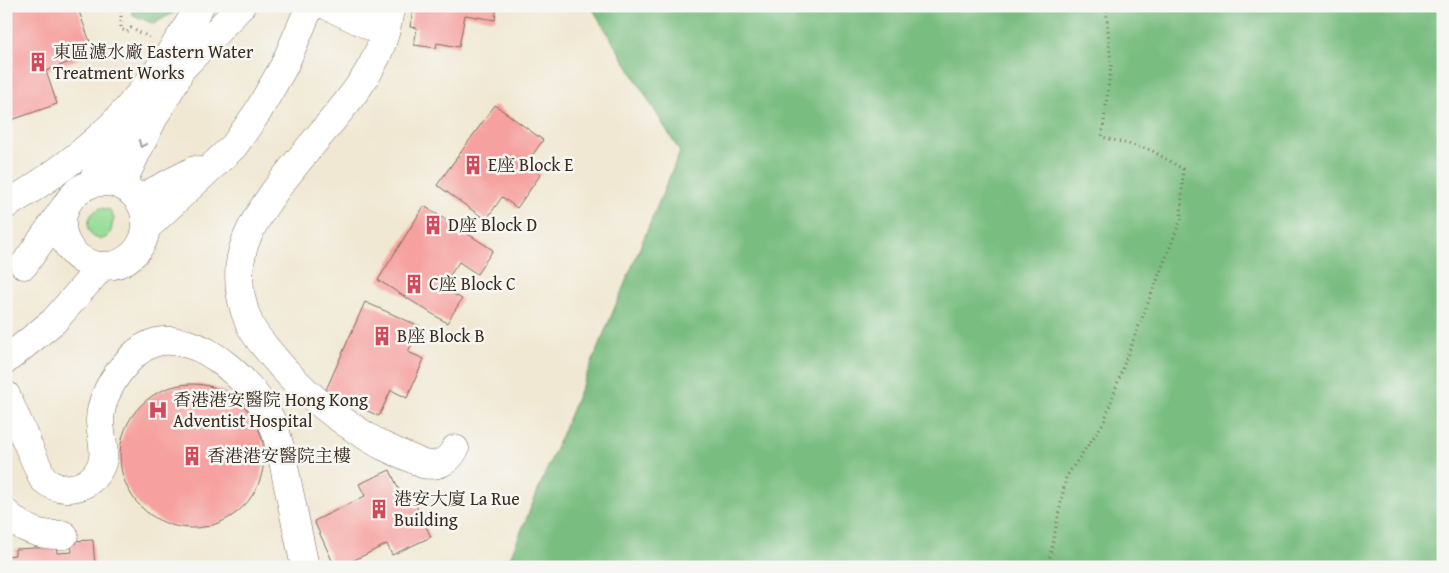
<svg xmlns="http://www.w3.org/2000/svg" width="1449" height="573" font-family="'Gentium Book Plus','Noto Serif TC',serif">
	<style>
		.green { fill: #97de98; stroke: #69845b }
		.forest { fill: #79bd80; stroke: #5a744f }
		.building { fill: #f6a19f }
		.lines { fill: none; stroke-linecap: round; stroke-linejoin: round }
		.minor-casing { stroke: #7b6c5d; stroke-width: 29 }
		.major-casing { stroke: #7b6c5d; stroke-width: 29 }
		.path { stroke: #7b6c5d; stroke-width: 3; stroke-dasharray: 1 4; stroke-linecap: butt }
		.minor { stroke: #fff; stroke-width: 28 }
		.major { stroke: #fff; stroke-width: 28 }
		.oneway { stroke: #a79f9a }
		.labels { text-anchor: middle; stroke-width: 5; stroke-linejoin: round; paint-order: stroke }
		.poi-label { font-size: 18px; fill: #3b2a1e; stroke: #f6f6f2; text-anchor: start }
	</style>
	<rect width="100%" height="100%" fill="#f6f6f2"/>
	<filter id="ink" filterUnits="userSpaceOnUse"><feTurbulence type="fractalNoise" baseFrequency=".02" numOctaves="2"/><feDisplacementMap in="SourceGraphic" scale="10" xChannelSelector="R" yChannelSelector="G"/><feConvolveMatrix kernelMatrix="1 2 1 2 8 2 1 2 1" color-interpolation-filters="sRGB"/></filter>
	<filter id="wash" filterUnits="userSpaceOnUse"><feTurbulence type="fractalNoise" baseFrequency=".0096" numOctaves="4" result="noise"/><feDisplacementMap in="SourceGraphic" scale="20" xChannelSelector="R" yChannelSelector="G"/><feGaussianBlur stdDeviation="1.12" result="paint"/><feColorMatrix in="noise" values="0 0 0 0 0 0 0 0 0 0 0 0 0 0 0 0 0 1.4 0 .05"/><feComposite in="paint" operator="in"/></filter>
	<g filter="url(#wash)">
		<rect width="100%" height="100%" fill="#f1e8d3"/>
		<path class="green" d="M 101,208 L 110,210 L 114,218 L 110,234 C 93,252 76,217 101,208 Z"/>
		<path class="forest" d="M 130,6 L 178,6 L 176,11 L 154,24 L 133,15 Z
			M 591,6 L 1443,6 L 1443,567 L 506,567 L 680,152 Z"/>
		<g id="blocks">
			<path class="building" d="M 6,6 L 77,6 L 94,53 L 46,71 L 57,104 L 6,122 Z
				M 414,6 L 497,6 L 495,20 L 465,15 L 459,47 L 437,43 L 436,48 L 414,45 L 417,28 L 410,27 Z
				M 495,105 L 543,140 L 527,163 L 541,174 L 517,208 L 502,197 L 486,220 L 437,185 Z
				M 424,206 L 493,250 L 477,274 L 459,262 L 442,287 L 462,299 L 447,323 L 378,280 Z
				M 365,302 L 419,326 L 408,352 L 424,359 L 407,398 L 391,390 L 379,416 L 325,392 Z
				M120 456a72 72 0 1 1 144 0a72 72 0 1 1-144 0Z
				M 390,470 L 402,497 L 410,493 L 431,537 L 392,555 L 387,544 L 340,567 L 335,567 L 314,521 L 365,496 L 359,484 Z
				M 93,540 L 95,567 L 6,567 L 6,556 L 15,555 L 15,549 L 56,547 L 57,553 L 72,552 L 71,541 Z"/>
		</g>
	</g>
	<g filter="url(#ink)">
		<use href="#blocks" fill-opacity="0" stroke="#7b6c5d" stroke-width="1"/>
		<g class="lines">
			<defs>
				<path id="minor" d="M 328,6 L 385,33
					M 390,6 C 385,64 349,100 314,142 C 291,169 252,216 243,249 C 236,274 239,299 249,323 C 254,335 263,344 271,354 C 301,392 339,421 381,445 C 395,452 409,457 423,464 C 437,467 448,462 455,449
					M 6,395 L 43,479 C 58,493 83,491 96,474 C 110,456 100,439 100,420 C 101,396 114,376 130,359 C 147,341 164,337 188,344 C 203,348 215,356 227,366 C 246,382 262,400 272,422 C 280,441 283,461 287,481 C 293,510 299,538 305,567
					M 6,513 C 23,530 40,536 64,535"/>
				<path id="major" d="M 161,90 L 241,6
					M62 224a42 42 0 1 1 84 0a42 42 0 1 1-84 0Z
					M 90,184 L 129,123
					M 121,185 L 154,117 L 177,78
					M 139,199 L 195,170
					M 6,205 C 53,177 104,139 139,95 C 162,67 181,37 200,6
					M 146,228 L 234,146 L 257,113 L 284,66 L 310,6
					M 24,265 L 66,205
					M 6,360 L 54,321 L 101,267"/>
			</defs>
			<use href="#minor" class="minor-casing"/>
			<use href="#major" class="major-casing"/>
			<path class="path" d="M 121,6 L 121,29 L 127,32 L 131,28 L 149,37
				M 1048,567 L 1066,477 L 1104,422 L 1127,356 L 1181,219 L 1183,169 L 1151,150 L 1102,137 L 1111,66 L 1106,6"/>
			<use href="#minor" class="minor"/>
			<use href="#major" class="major"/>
		</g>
		<defs><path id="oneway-chevron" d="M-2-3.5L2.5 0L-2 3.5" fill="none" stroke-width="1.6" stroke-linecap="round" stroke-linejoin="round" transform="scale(1.25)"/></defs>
		<use class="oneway" href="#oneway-chevron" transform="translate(142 144) rotate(115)"/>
	</g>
	<defs>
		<symbol id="building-bare" viewBox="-9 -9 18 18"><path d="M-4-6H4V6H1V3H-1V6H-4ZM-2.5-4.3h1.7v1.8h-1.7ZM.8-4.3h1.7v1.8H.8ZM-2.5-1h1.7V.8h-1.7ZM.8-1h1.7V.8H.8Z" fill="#d1495b" stroke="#f6f6f2" stroke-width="2.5" paint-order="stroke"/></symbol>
		<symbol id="hospital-bare" viewBox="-9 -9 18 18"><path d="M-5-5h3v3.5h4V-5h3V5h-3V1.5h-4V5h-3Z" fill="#d1495b" stroke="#f6f6f2" stroke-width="2.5" paint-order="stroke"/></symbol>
	</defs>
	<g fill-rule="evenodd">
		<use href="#building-bare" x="24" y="48" width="28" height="28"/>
		<use href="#building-bare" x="459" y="151" width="28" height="28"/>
		<use href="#building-bare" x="419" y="211" width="28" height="28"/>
		<use href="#building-bare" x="400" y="270" width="28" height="28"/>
		<use href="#building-bare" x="368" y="322" width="28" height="28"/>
		<use href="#hospital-bare" x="144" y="396" width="28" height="28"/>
		<use href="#building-bare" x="178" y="442" width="28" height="28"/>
		<use href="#building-bare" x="365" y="495" width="28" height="28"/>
	</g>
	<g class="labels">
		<g class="poi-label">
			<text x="53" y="58">東區濾水廠 Eastern Water<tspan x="53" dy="21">Treatment Works</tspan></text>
			<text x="488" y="171">E座 Block E</text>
			<text x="448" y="231">D座 Block D</text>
			<text x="429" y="290">C座 Block C</text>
			<text x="397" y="342">B座 Block B</text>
			<text x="173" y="406">香港港安醫院 Hong Kong<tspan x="173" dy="21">Adventist Hospital</tspan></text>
			<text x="207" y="462">香港港安醫院主樓</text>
			<text x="394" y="505">港安大廈 La Rue<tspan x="394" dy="21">Building</tspan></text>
		</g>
	</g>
	<rect width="1449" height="573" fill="none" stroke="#f6f6f2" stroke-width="25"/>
</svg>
